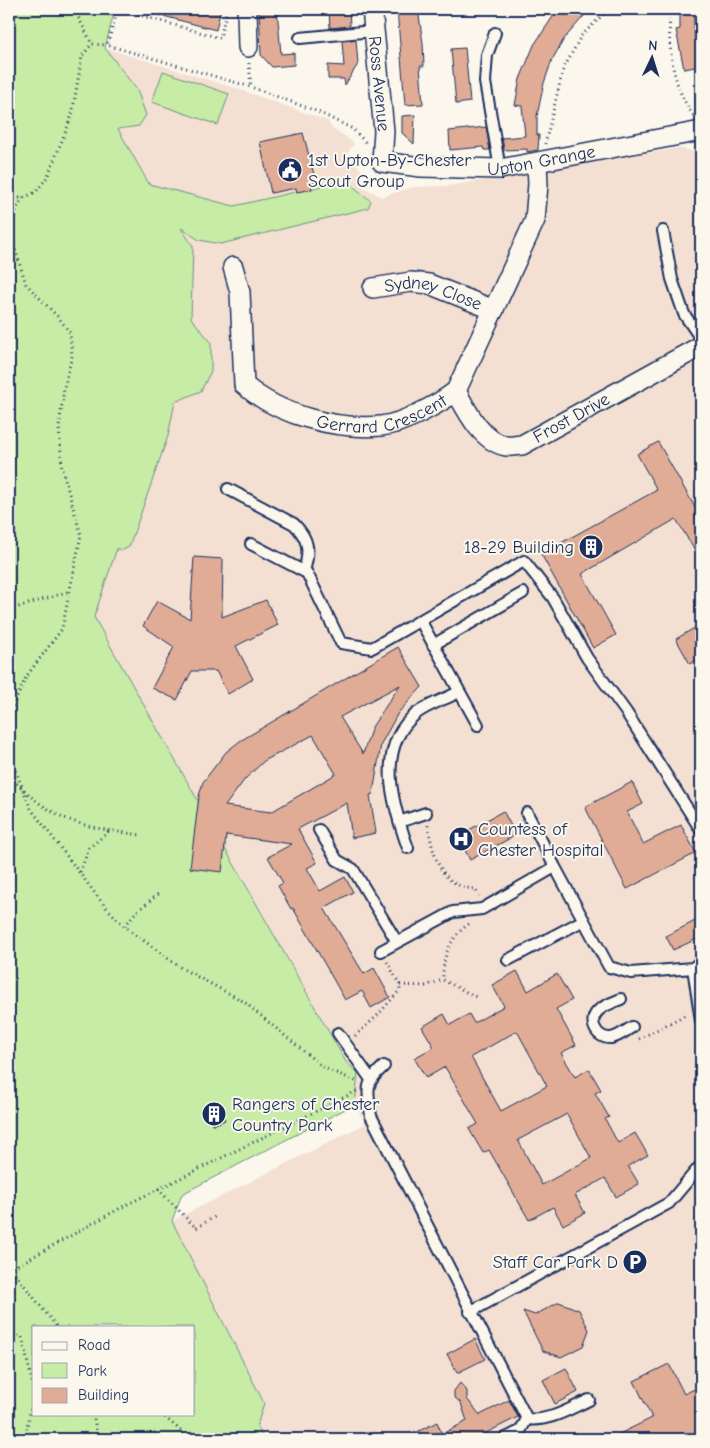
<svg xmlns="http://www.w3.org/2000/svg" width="710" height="1448" font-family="'Comic Neue',sans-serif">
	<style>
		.built { fill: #f3e0d2 }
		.green { fill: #c6eca6; stroke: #708e82; fill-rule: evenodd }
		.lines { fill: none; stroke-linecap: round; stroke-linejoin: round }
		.stream { stroke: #5e94b1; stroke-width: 5 }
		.building { fill: #e1ac95; stroke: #1b2f5e; fill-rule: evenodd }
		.lane-casing { stroke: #1b2f5e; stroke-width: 14 }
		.street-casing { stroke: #1b2f5e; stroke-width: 22 }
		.path { stroke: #1b2f5e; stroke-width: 3; stroke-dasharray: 1 4; stroke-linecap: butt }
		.lane { stroke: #fbf7ec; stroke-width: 10 }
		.street { stroke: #fbf7ec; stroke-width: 19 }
		.labels { text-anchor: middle; stroke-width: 4; stroke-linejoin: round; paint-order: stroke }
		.street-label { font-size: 18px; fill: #1b2f5e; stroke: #fbf7ec }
		.poi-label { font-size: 18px; fill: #1b2f5e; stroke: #fbf7ec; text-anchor: start }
	</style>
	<rect width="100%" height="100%" fill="#fbf7ec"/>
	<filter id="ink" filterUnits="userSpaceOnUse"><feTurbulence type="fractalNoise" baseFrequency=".02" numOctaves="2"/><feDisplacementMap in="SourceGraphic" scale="10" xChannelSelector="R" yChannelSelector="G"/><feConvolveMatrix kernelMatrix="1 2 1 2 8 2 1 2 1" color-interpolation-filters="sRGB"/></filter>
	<g filter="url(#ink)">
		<path class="built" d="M 105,48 L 235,88 L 328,121 L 330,126 L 354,143 L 347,154 L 361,170 L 359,184 L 381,197 L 413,187 L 448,186 L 679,148 L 701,153 L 701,1439 L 264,1439 L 257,1426 L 264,1403 L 172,1221 L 365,1124 L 355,1104 L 358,1073 L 347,1062 L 94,617 L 156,429 L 168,435 L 191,318 L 193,246 L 153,191 L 118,128 L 137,90 Z"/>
		<path class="green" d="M 9,9 L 115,9 L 105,48 L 137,90 L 146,115 L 139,126 L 118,129 L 149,184 L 234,206 L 335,183 L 353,186 L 371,201 L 368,208 L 221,244 L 199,240 L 181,228 L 193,246 L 191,318 L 211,342 L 211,371 L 201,391 L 175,402 L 168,436 L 129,547 L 121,551 L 117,548 L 94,617 L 346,1062 L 358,1073 L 355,1104 L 182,1194 L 172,1221 L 264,1403 L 257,1426 L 264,1439 L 9,1439 ZM 34,1327 L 194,1327 L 194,1414 L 34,1414 Z
			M 163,71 L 229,94 L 218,125 L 152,102 Z"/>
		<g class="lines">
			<path class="stream" d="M 9,1439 L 11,1439"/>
		</g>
		<path class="building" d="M 153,9 L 221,9 L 216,30 L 152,13 Z
			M 259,9 L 277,9 L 281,54 L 294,53 L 294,65 L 272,67 L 261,55 Z
			M 329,9 L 349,9 L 350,26 L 330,28 Z
			M 397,9 L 418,9 L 423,43 L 424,66 L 420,66 L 423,104 L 405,105 Z
			M 558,9 L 590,9 L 564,39 L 552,60 L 544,83 L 537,116 L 537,135 L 539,135 L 538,150 L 527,152 L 527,149 L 504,150 L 502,138 L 525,136 L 522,106 L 515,105 L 520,79 L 534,45 Z
			M 680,9 L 693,9 L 695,40 L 697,40 L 701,66 L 684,69 L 676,30 L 680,29 Z
			M 356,40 L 358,64 L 345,85 L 344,79 L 328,79 L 328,65 L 344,66 L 342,41 Z
			M 465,48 L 470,102 L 456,104 L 451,49 Z
			M 415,115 L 414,144 L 402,133 L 402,116 Z
			M 486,127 L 490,150 L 484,150 L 483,147 L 450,150 L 449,131 Z
			M 303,133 L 316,182 L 311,183 L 312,189 L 297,192 L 296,188 L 271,193 L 260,142 Z
			M 658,442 L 701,518 L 701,561 L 676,519 L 582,574 L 616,635 L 593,648 L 541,554 L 657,490 L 637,454 Z
			M 194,557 L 223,559 L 222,617 L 266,600 L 278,625 L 236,646 L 253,679 L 228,694 L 216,671 L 192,671 L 177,700 L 152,688 L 174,647 L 143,626 L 157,601 L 190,619 Z
			M 701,624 L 701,657 L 690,664 L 676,639 Z
			M 398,647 L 422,687 L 398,713 L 381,744 L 373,794 L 370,795 L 376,833 L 352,838 L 347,803 L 298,829 L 317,863 L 307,868 L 320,891 L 345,877 L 353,892 L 324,908 L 364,974 L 374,968 L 390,997 L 371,1008 L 362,991 L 345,1000 L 293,908 L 291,909 L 278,886 L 283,883 L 268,857 L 292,844 L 226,835 L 222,872 L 190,868 L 199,796 L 203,782 L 226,752 L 240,741 ZM 400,685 L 372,727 L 363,754 L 340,717 ZM 313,735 L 336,774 L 271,812 L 225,806 L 245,779 L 264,761 Z
			M 632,782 L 643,804 L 627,812 L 643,844 L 681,825 L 696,853 L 627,889 L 585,807 Z
			M 503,811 L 516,835 L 470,860 L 458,836 Z
			M 701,918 L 701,937 L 673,950 L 666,936 Z
			M 517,971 L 528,991 L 557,974 L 572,1000 L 556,1009 L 576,1045 L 561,1053 L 575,1077 L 589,1069 L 601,1090 L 595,1093 L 609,1117 L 605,1119 L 618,1143 L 635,1133 L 648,1155 L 628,1166 L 639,1184 L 616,1197 L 605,1178 L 575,1195 L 585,1213 L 563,1225 L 553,1207 L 529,1220 L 489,1150 L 483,1153 L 469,1129 L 478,1124 L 445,1067 L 426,1078 L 414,1058 L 434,1047 L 422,1027 L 444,1014 L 450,1025 L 469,1014 L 474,1023 L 504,1006 L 492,985 ZM 517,1031 L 547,1086 L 501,1111 L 471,1057 ZM 567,1114 L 591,1158 L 542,1185 L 518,1140 Z
			M 216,1102 L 225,1120 L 213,1125 L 204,1108 Z
			M 559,1302 L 579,1310 L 589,1330 L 583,1346 L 561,1357 L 543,1351 L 523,1311 L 535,1315 Z
			M 475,1339 L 485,1359 L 457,1373 L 447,1354 Z
			M 669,1364 L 684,1394 L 701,1386 L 701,1439 L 609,1439 L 652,1418 L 634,1381 Z
			M 566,1368 L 578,1392 L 555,1404 L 543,1380 Z
			M 460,1383 L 467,1391 L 467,1399 L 480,1415 L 509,1400 L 518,1417 L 474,1439 L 403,1439 L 437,1422 L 442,1434 L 467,1421 L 461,1403 L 454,1397 L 454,1391 Z"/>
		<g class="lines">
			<defs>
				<path id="lane" d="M 495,33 L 487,55 L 485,82 L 500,169
					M 300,38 L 373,31
					M 663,231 L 672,279 L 684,314 L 701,339
					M 228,489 L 294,524 C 309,539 310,551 304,571
					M 251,544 L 307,573 L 341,643 L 372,648 L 524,561 L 553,598 L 587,658 L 626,712 L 701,830
					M 420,620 L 478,725
					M 433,645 L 523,593
					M 527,813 L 555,867
					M 399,822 L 426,813
					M 319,830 L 337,860 L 353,869 L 397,942
					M 408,848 C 393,806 374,747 417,713 C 429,704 446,699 459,692
					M 381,951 L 453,912 L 482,909 L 555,867 L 609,967 L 631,973 L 693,968
					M 508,960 L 584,920
					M 701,961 L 693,968 L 701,1021
					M 621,999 C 614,1002 605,1005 599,1010 C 587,1020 596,1039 611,1038 C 618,1037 626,1031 632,1027
					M 338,1033 L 370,1078
					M 384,1066 C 363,1085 368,1090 371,1116 L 527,1419 L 520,1431 L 504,1439
					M 470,1312 L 669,1203 L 701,1165
					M 527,1419 C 549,1422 569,1409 589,1400"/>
				<g id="street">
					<path d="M 247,9 L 248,47"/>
					<path id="s1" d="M 372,9 L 384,131 L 382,162 L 421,167 L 500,169 L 701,131"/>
					<path id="s2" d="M 233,267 L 240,292 L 244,385 C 279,415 335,430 381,426 C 403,424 439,404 456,391 L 535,220 L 538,184 L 537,163"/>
					<path id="s3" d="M 373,288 L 411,282 L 429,284 L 494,310"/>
					<path id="s4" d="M 456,391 C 467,411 481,441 506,446 C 511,447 517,445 522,445 L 701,346"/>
				</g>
			</defs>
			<use href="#lane" class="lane-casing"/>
			<use href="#street" class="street-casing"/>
			<path class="path" d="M 74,9 L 92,44
				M 118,9 L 107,45 L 251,87 L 316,111 L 353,129 L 367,144
				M 118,9 L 220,38 L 227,9
				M 670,9 C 668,45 671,86 694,116
				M 249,63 L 251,87
				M 545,144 L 563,70 L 581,36 L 609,9
				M 9,198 L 23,198 L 36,192 L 48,176 L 72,115 L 82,56 L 92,44 L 107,45
				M 9,610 L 70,591
				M 9,731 L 11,711 L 26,677 L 62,629 L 81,535 L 62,469 L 59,427 L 64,388 L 72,356 L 70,333 L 59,318 L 26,284 L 15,249 L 12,224 L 17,208 L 23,198
				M 9,737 L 9,754 L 31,809 L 104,905 L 124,926 L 181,968 L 243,1001 L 324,1068 L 358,1082
				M 9,777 C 22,787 34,801 48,809 C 76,827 110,831 142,835
				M 428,825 C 433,855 440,887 475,889 L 479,896
				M 80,872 L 89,848 L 109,831
				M 469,924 C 450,937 442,957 443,980 L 478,998
				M 125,926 L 135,913 L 158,894
				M 400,985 L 425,986 L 443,980
				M 355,1036 L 377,1016 L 400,990 L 400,985 L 387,962
				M 639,1039 L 687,1014
				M 158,1189 L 196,1228 L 216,1216
				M 9,1266 L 57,1327
				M 9,1270 L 126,1205 L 357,1091
				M 9,1330 L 22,1337 L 34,1390
				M 93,1414 L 98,1439
				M 161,1414 L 180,1430 L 187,1439
				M 24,1439 L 34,1396"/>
			<use href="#lane" class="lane"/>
			<use href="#street" class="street"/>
		</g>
	</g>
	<defs>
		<symbol id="civic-disc" viewBox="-11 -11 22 22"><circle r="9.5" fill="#1b2f5e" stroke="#fbf7ec"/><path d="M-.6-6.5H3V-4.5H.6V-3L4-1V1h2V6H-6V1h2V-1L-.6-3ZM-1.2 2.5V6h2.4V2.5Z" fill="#fff"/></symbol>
		<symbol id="building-disc" viewBox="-11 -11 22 22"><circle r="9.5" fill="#1b2f5e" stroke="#fbf7ec"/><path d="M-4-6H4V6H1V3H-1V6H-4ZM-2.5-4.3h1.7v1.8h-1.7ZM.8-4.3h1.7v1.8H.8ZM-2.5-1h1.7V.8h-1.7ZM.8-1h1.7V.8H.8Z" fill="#fff"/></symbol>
		<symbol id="hospital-disc" viewBox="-11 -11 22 22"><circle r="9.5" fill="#1b2f5e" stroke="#fbf7ec"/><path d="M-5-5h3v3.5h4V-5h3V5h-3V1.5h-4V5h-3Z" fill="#fff"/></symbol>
		<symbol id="parking-disc" viewBox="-11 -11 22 22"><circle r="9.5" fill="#1b2f5e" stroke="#fbf7ec"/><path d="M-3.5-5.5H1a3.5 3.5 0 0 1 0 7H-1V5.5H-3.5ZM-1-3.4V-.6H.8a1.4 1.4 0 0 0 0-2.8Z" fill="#fff"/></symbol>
	</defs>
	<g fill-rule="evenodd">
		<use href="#civic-disc" x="276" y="156" width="28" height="28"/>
		<use href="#building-disc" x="577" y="533" width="28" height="28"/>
		<use href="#hospital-disc" x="447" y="825" width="28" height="28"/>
		<use href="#building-disc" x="200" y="1100" width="28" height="28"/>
		<use href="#parking-disc" x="621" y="1248" width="28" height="28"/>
	</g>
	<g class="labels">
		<g class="street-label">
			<text dy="6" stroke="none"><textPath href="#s1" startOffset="75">Ross Avenue</textPath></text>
			<text dy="6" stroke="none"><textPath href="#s1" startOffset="314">Upton Grange</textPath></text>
			<text dy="6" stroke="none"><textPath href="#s3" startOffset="62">Sydney Close</textPath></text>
			<text dy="6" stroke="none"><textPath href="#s2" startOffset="268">Gerrard Crescent</textPath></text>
			<text dy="6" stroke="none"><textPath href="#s4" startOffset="149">Frost Drive</textPath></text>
		</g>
		<g class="poi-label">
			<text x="308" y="166">1st Upton-By-Chester<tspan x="308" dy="21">Scout Group</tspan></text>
			<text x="574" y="553" text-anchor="end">18-29 Building</text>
			<text x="478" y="835">Countess of<tspan x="478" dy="21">Chester Hospital</tspan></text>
			<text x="232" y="1110">Rangers of Chester<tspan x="232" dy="21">Country Park</tspan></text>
			<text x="618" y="1268" text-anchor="end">Staff Car Park D</text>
		</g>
	</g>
	<rect width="710" height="1448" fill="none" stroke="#fbf7ec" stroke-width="30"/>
	<rect x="15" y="15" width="680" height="1418" fill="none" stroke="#1b2f5e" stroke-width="2" filter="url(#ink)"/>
	<rect x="32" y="1326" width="162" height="90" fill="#fbf7ec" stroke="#a1a7b3"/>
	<rect x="42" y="1342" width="25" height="8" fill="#fbf7ec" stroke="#a1a7b3"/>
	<text x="78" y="1350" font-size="15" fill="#1b2f5e">Road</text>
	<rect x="42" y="1363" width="25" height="15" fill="#c6eca6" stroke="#a1a7b3"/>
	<text x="78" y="1376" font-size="15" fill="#1b2f5e">Park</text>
	<rect x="42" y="1388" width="25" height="15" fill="#e1ac95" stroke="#a1a7b3"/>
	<text x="78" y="1400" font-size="15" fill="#1b2f5e">Building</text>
	<g transform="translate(652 58) rotate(4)" stroke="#fbf7ec" stroke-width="4" paint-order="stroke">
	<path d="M0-4L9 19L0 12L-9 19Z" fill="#1b2f5e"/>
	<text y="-8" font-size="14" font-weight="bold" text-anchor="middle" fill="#1b2f5e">N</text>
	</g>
</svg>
